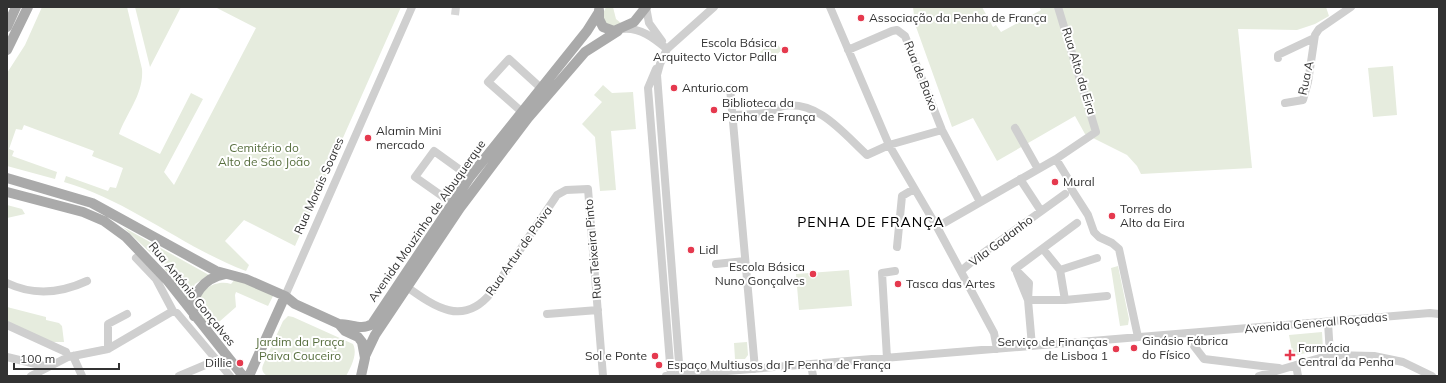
<svg xmlns="http://www.w3.org/2000/svg" width="1446" height="383" font-family="Mulish,sans-serif">
	<style>
		.green { fill: #e6ecde }
		.lines { fill: none; stroke-linecap: round; stroke-linejoin: round }
		.minor-tunnel { stroke: #d6d6d6; stroke-width: 8; stroke-dasharray: 8 4; stroke-linecap: butt }
		.minor { stroke: #cfcfcf; stroke-width: 8 }
		.major { stroke: #aaa; stroke-width: 10 }
		.poi-dot { fill: #e5394e; stroke: #fff; stroke-width: 1.5 }
		.labels { text-anchor: middle; stroke-width: 4; stroke-linejoin: round; paint-order: stroke }
		.poi-label { font-size: 12px; fill: #323232; stroke: #fff; text-anchor: start }
		.street-label { font-size: 12px; fill: #323232; stroke: #fff }
		.park-label { font-size: 12px; fill: #586f3f; stroke: #fff }
		.quarter-label { font-size: 14px; letter-spacing: 1px; fill: #000; stroke: #fff }
	</style>
	<rect width="100%" height="100%" fill="#fff"/>
	<path class="green" d="M 42,7 L 127,7 L 142,69 C 144,94 127,112 119,134 L 160,154 L 191,93 L 203,99 L 164,172 L 174,185 L 256,28 L 215,7 L 401,7 L 295,246 L 244,220 L 225,241 L 249,265 L 246,271 C 182,247 132,202 64,182 L 66,176 L 108,191 L 110,187 L 116,188 L 123,168 L 92,156 L 94,151 L 24,125 L 22,130 L 16,129 L 9,149 L 14,151 L 12,156 L 57,172 L 55,179 L 7,166 L 7,73 L 25,45 Z
		M 135,7 L 181,7 L 150,67 Z
		M 606,7 L 613,7 L 616,19 L 622,24 L 616,27 L 607,27 L 602,16 Z
		M 913,7 L 982,7 L 993,27 L 996,25 L 1001,32 L 1041,10 L 1039,7 L 1326,7 L 1329,16 L 1315,24 L 1297,30 L 1238,29 L 1252,168 L 1141,174 L 1137,166 L 1127,155 L 1085,134 L 1075,116 L 997,161 L 973,118 L 952,127 L 915,24 Z
		M 774,40 L 782,50 L 768,62 L 760,52 Z
		M 1393,66 L 1397,115 L 1373,117 L 1368,68 Z
		M 603,85 L 612,93 L 633,92 L 636,129 L 611,131 L 616,190 L 600,191 L 595,137 L 582,124 L 602,102 L 594,95 Z
		M 7,205 L 22,209 L 25,214 L 7,218 Z
		M 123,227 L 209,275 L 195,284 L 188,299 L 156,258 Z
		M 1118,266 L 1129,319 L 1128,325 L 1120,326 L 1111,268 Z
		M 849,270 L 852,306 L 799,310 L 796,274 Z
		M 236,278 L 274,294 L 268,306 L 236,292 L 235,295 L 236,307 L 211,329 C 206,323 201,317 199,310 C 195,291 215,279 231,284 Z
		M 7,307 L 46,317 L 46,320 L 59,323 L 62,326 L 64,342 L 51,342 L 7,323 Z
		M 288,316 L 293,317 L 353,344 C 358,354 351,367 346,376 L 268,376 C 263,374 261,370 263,365 L 283,321 Z
		M 1322,332 L 1323,349 L 1293,356 L 1289,335 Z
		M 747,342 L 748,355 L 745,359 L 735,359 L 734,343 Z"/>
	<g class="lines">
		<path class="minor-tunnel" d="M 455,15 L 456,7"/>
		<path class="minor" d="M 646,7 L 649,23 L 662,41
			M 830,7 L 889,145 L 937,227 L 994,333 L 997,349
			M 622,29 C 640,27 654,38 667,49
			M 848,50 L 892,31 L 897,30 L 905,36 L 942,130 L 980,202
			M 1278,58 L 1278,55 L 1314,38
			M 656,69 L 648,88 L 671,376
			M 730,88 L 755,369
			M 1285,103 L 1303,100 L 1308,82 L 1315,35 L 1319,29 L 1351,7
			M 522,112 L 488,82 L 509,59 L 542,89
			M 733,115 C 744,114 758,115 769,112 C 774,111 778,107 783,106 C 818,100 844,134 867,155 L 889,145 L 942,130
			M 1015,128 L 1038,169
			M 1056,159 L 1067,177 L 1072,190 L 1088,215 L 1094,232 L 1099,237 L 1112,243 L 1119,249 L 1138,337
			M 1020,179 L 1041,211
			M 452,203 L 415,177 L 434,151 L 470,177
			M 937,227 L 1056,159 L 1096,132 L 1058,7
			M 897,247 L 902,196 L 914,189
			M 1043,249 L 1060,270 L 1065,300
			M 136,258 L 156,279 L 173,311 L 177,313 L 230,376
			M 716,264 L 745,261
			M 1015,269 L 1029,283 L 1028,300 L 1065,300 L 1107,296
			M 1015,269 L 1077,223
			M 1060,270 L 1097,258
			M 961,271 L 975,259 L 1065,194
			M 1017,273 L 1028,300 L 1032,346
			M 7,283 C 34,296 61,293 87,281
			M 407,287 C 435,307 463,327 491,293 L 557,195 L 566,190 L 588,189 L 603,376
			M 285,296 L 412,7
			M 547,314 L 598,310
			M 1328,322 L 1330,355
			M 7,325 L 66,352 L 68,357
			M 1194,346 L 1204,359 L 1279,368
			M 108,349 L 108,324 L 127,314
			M 73,356 L 82,376
			M 7,357 L 44,366 L 45,368
			M 887,358 L 882,273 L 895,271
			M 811,364 L 813,376
			M 1296,365 L 1298,376
			M 31,376 L 68,357 L 108,349 L 173,311
			M 179,376 L 217,360
			M 666,376 L 1430,313 L 1439,314
			M 680,376 L 657,75 L 660,64 L 667,49 L 714,7
			M 1259,376 L 1330,355 L 1374,356 L 1403,362 L 1432,376"/>
		<path class="major" d="M 599,10 L 599,19 L 603,27 L 614,31 L 634,22 L 646,7
			M 7,27 L 16,7
			M 7,50 L 28,7
			M 7,178 L 92,203 L 216,271 L 246,279 L 285,296 L 295,304 L 339,324 L 345,331 L 358,337 L 362,342 L 365,358 L 361,376
			M 7,192 L 83,212 L 104,221 L 126,237 L 167,280 L 243,376
			M 194,316 C 190,295 204,278 225,274
			M 339,324 C 352,324 361,331 372,324 L 470,177 L 587,31 L 599,12
			M 365,356 L 375,335 L 460,208 L 528,118 L 585,52 L 618,31
			M 249,376 L 285,296"/>
	</g>
	<g class="poi-dot">
		<circle cx="861" cy="18" r="4"/>
		<circle cx="785" cy="50" r="4"/>
		<circle cx="674" cy="88" r="4"/>
		<circle cx="714" cy="110" r="4"/>
		<circle cx="368" cy="138" r="4"/>
		<circle cx="1055" cy="182" r="4"/>
		<circle cx="1112" cy="216" r="4"/>
		<circle cx="691" cy="250" r="4"/>
		<circle cx="813" cy="274" r="4"/>
		<circle cx="898" cy="284" r="4"/>
		<circle cx="1134" cy="348" r="4"/>
		<circle cx="1116" cy="349" r="4"/>
		<path d="M1288 349h4v4h4v4h-4v4h-4v-4h-4v-4h4z"/>
		<circle cx="655" cy="356" r="4"/>
		<circle cx="240" cy="363" r="4"/>
		<circle cx="659" cy="365" r="4"/>
	</g>
	<g class="labels">
		<g class="poi-label">
			<text x="869" y="22">Associação da Penha de França</text>
			<text x="777" y="47" text-anchor="end">Escola Básica<tspan x="777" dy="14">Arquitecto Victor Palla</tspan></text>
			<text x="682" y="92">Anturio.com</text>
			<text x="722" y="107">Biblioteca da<tspan x="722" dy="14">Penha de França</tspan></text>
			<text x="376" y="135">Alamin Mini<tspan x="376" dy="14">mercado</tspan></text>
			<text x="1063" y="186">Mural</text>
			<text x="1120" y="213">Torres do<tspan x="1120" dy="14">Alto da Eira</tspan></text>
			<text x="699" y="254">Lidl</text>
			<text x="805" y="271" text-anchor="end">Escola Básica<tspan x="805" dy="14">Nuno Gonçalves</tspan></text>
			<text x="906" y="288">Tasca das Artes</text>
			<text x="1142" y="345">Ginásio Fábrica<tspan x="1142" dy="14">do Físico</tspan></text>
			<text x="1108" y="346" text-anchor="end">Serviço de Finanças<tspan x="1108" dy="14">de Lisboa 1</tspan></text>
			<text x="1298" y="352">Farmácia<tspan x="1298" dy="14">Central da Penha</tspan></text>
			<text x="647" y="360" text-anchor="end">Sol e Ponte</text>
			<text x="232" y="367" text-anchor="end">Dillie</text>
			<text x="667" y="369">Espaço Multiusos da JF Penha de França</text>
		</g>
		<g class="street-label">
			<text transform="translate(1079 71) rotate(73)" y="4">Rua Alto da Eira</text>
			<text transform="translate(921 76) rotate(69)" y="4">Rua de Baixo</text>
			<text transform="translate(1306 78) rotate(-78)" y="4">Rua A</text>
			<text transform="translate(319 186) rotate(-66)" y="4">Rua Morais Soares</text>
			<text transform="translate(427 221) rotate(-55)" y="4">Avenida Mouzinho de Albuquerque</text>
			<text transform="translate(1001 241) rotate(-37)" y="4">Vila Gadanho</text>
			<text transform="translate(593 249) rotate(-95)" y="4">Rua Teixeira Pinto</text>
			<text transform="translate(519 251) rotate(-55)" y="4">Rua Artur de Paiva</text>
			<text transform="translate(192 294) rotate(51)" y="4">Rua António Gonçalves</text>
			<text transform="translate(1316 323) rotate(-5)" y="4">Avenida General Roçadas</text>
		</g>
		<g class="park-label">
			<text x="264" y="152">Cemitério do<tspan x="264" dy="14">Alto de São João</tspan></text>
			<text x="300" y="346">Jardim da Praça<tspan x="300" dy="14">Paiva Couceiro</tspan></text>
		</g>
		<g class="quarter-label">
			<text x="871" y="227">PENHA DE FRANÇA</text>
		</g>
	</g>
	<rect width="1446" height="383" fill="none" stroke="#323232" stroke-width="16"/>
	<path d="M14 363v6h105v-6" fill="none" stroke="#323232" stroke-width="2"/>
	<text x="20" y="363" font-size="12" fill="#323232" stroke="#ffffff" stroke-width="3" paint-order="stroke">100 m</text>
</svg>
